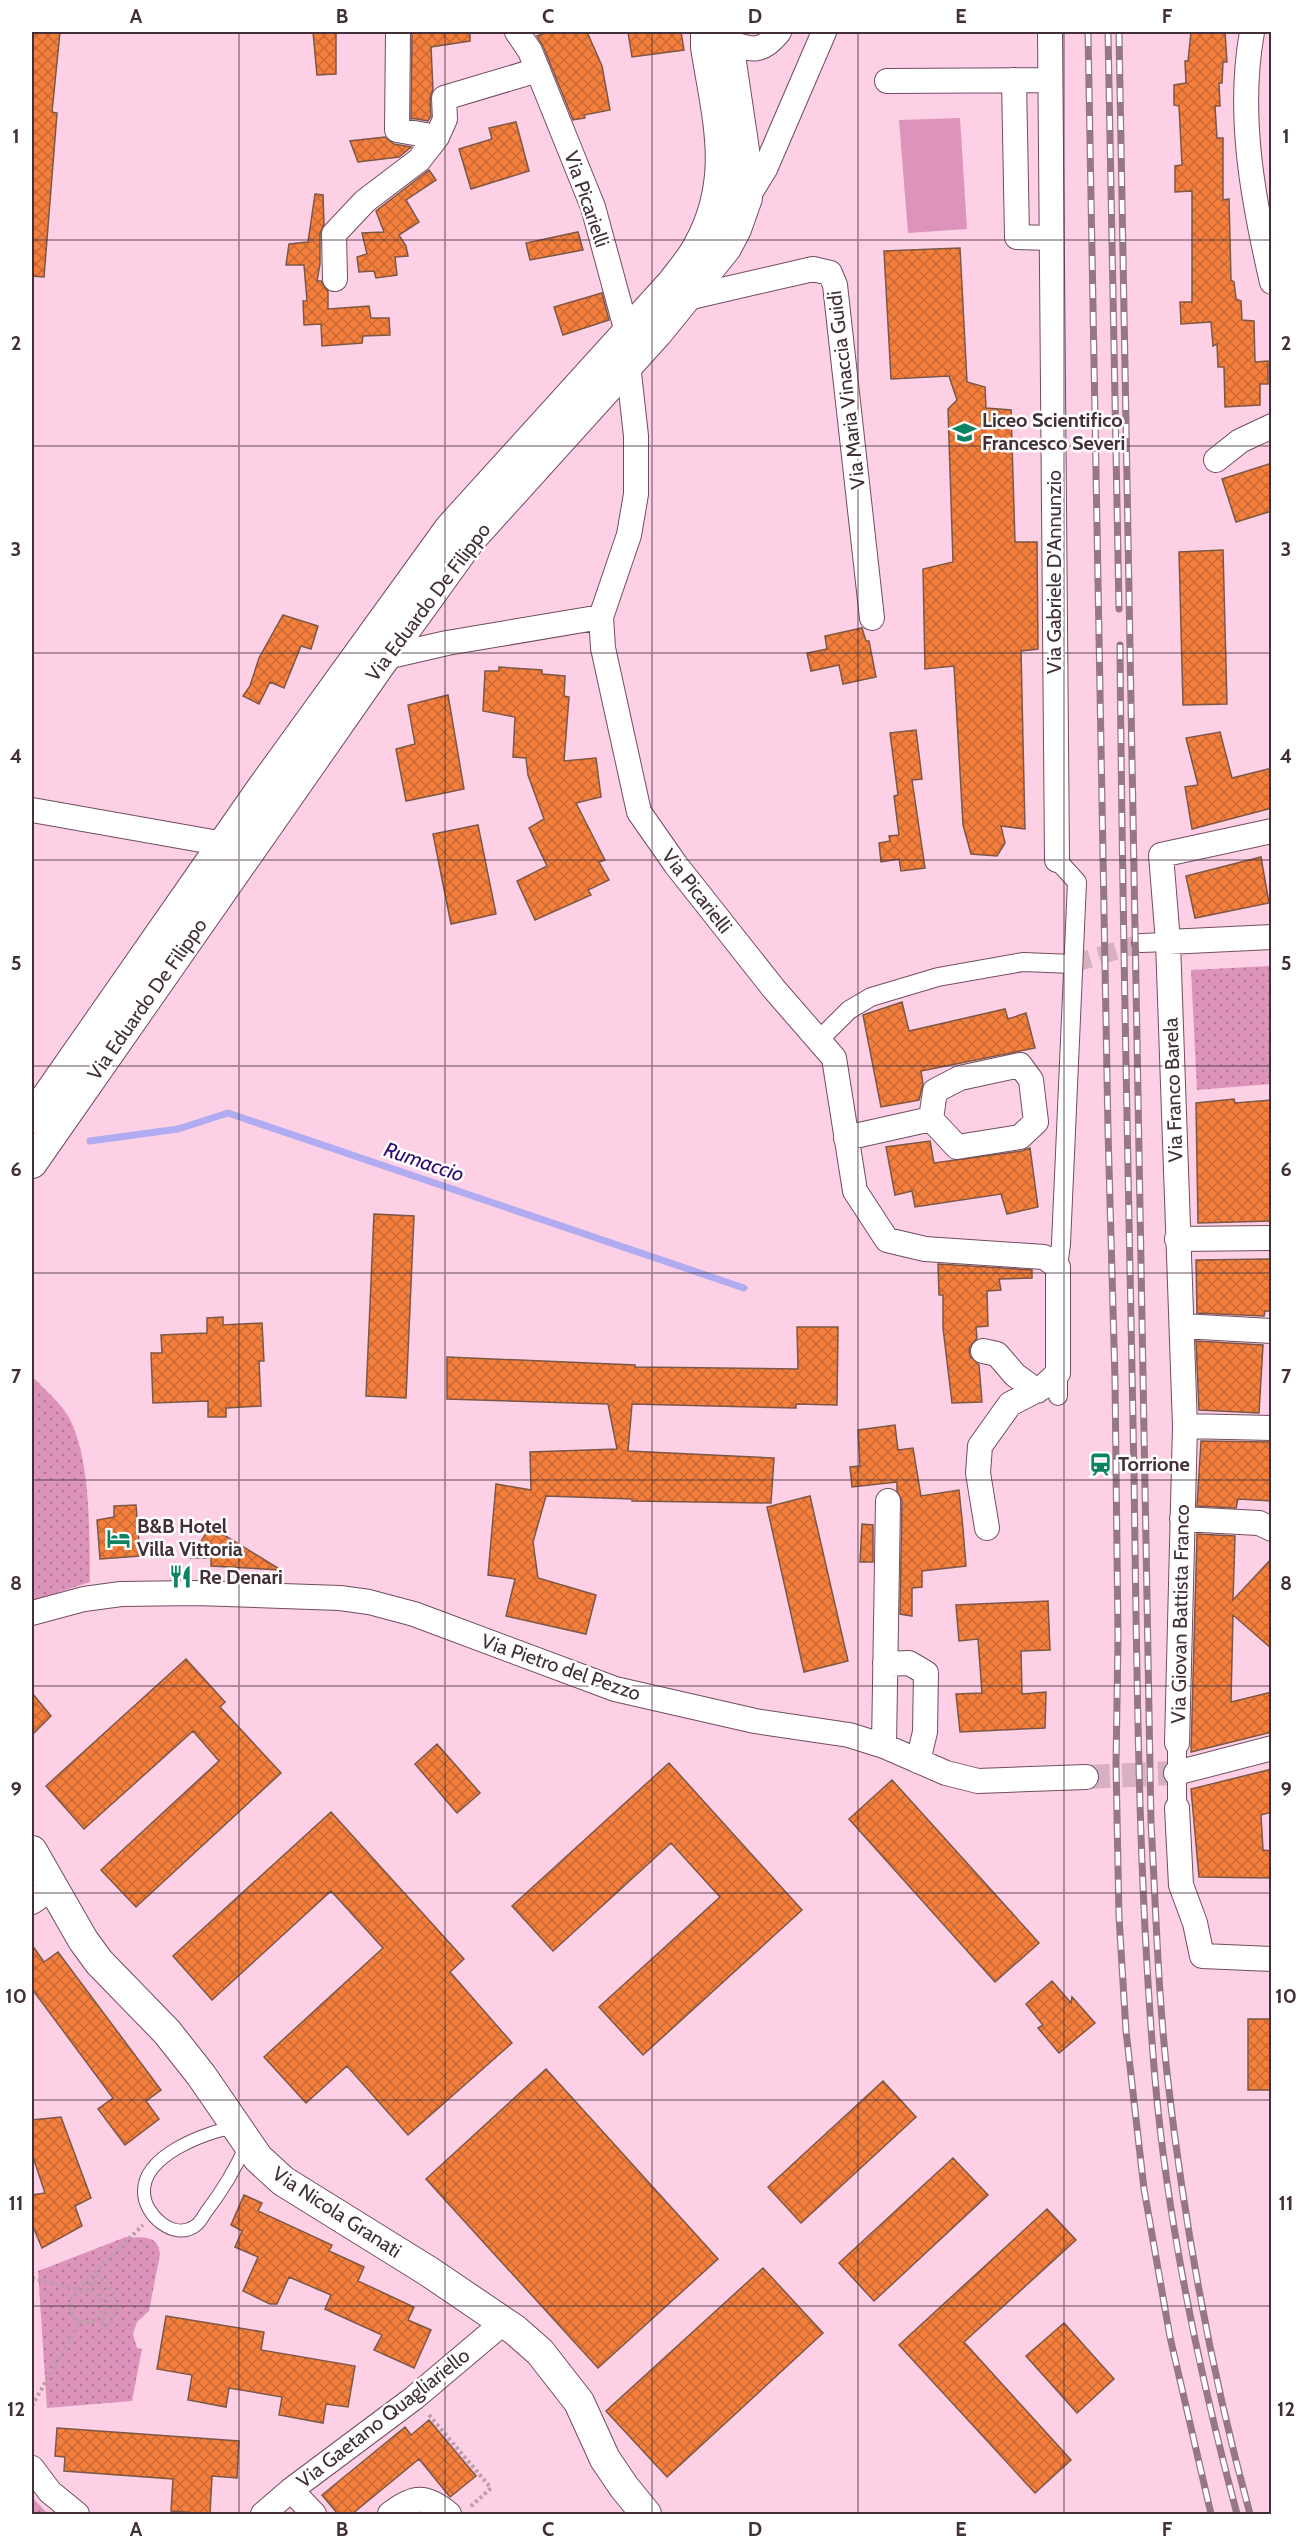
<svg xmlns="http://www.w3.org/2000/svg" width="1303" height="2546" font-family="Cabin,sans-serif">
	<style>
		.grass { fill: url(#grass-dots) }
		.pitch { fill: #dd94ba }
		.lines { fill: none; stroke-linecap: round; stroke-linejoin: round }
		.stream { stroke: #b1acf1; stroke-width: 7 }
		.building { fill: url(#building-cross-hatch); stroke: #7d5745; stroke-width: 1.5 }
		.pedestrian-tunnel { stroke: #d8b0c3; stroke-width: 18; stroke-dasharray: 18 9; stroke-linecap: butt }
		.minor-tunnel { stroke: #d8b0c3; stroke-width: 24; stroke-dasharray: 24 12; stroke-linecap: butt }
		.service-casing { stroke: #724d60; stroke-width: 14 }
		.pedestrian-casing { stroke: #724d60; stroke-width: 20 }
		.minor-casing { stroke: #724d60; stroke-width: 26 }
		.tertiary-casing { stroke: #724d60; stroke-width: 32 }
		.path { stroke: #bf9bac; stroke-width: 4; stroke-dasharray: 3 3; stroke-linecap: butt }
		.service { stroke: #fff; stroke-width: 12 }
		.pedestrian { stroke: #fff; stroke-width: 18 }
		.minor { stroke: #fff; stroke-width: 24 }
		.tertiary { stroke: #fff; stroke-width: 30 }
		.rail-casing { stroke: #957786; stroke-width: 7 }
		.rail { stroke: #fff; stroke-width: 4.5; stroke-dasharray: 14; stroke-linecap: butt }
		.grid { fill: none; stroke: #423039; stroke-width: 1.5; stroke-opacity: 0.55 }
		.labels { text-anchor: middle; stroke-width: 5; stroke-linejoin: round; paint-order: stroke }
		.street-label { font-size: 20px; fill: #423039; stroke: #fff }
		.poi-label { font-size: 20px; font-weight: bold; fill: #423039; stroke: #fff; text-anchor: start }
		.water-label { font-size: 21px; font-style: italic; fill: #2f0e74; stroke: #fff }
		.neatline { fill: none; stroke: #423039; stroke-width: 2 }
		.grid-label { font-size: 20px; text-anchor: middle; font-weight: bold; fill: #423039 }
	</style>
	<defs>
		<pattern id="grass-dots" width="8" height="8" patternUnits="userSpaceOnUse" patternTransform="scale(1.5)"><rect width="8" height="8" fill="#dd94ba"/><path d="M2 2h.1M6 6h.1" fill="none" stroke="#b57998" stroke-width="1.8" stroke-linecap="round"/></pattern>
		<pattern id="building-cross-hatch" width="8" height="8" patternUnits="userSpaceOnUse" patternTransform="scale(1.5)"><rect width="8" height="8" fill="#f5803e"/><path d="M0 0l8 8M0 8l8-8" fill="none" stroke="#c86935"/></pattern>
	</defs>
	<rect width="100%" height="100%" fill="#fdd0e6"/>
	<path class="grass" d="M 1271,966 L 1271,1084 L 1197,1090 L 1191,970 Z
		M 32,1376 C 42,1387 55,1398 64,1410 C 92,1448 89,1535 90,1582 L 32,1601 Z
		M 126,2237 C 142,2238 158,2234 160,2254 L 149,2311 L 137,2322 L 133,2334 L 137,2348 L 142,2349 L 132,2401 L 47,2408 L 38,2271 Z
		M 32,2497 L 48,2514 L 32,2514 Z"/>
	<path class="pitch" d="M 960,118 L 967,229 L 908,233 L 899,120 Z"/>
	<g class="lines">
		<path class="stream" d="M 90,1141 L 178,1129 L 228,1113 L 744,1288"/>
	</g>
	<path class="building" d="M 32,32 L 60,32 L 52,112 L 57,113 L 44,277 L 32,276 Z
		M 313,32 L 336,32 L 336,74 L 317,75 Z
		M 412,32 L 470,32 L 470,41 L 431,47 L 433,89 L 430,98 L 431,116 L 428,121 L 411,118 Z
		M 549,32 L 587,32 L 602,66 L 610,110 L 584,115 L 585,118 L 573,120 L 543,46 L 537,36 Z
		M 628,32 L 681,32 L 684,50 L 632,57 Z
		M 1191,32 L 1225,32 L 1227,62 L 1223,62 L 1222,83 L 1219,83 L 1220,106 L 1215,106 L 1217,138 L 1223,138 L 1223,200 L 1229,199 L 1231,280 L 1234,282 L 1236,299 L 1241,301 L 1242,320 L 1254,321 L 1255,362 L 1268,361 L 1268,384 L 1260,384 L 1260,405 L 1225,407 L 1224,367 L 1218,367 L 1217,344 L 1213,346 L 1211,322 L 1181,324 L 1180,302 L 1192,302 L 1192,191 L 1175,192 L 1175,166 L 1182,165 L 1179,106 L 1174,105 L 1174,85 L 1186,83 L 1185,61 L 1188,61 Z
		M 516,122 L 529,171 L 471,189 L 459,149 L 492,139 L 489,128 Z
		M 385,137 L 394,144 L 411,147 L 399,157 L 358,162 L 350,141 Z
		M 429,170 L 436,180 L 406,200 L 419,222 L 399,235 L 406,246 L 408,256 L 395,257 L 397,275 L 376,278 L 374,271 L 359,272 L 357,257 L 367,254 L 362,233 L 384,232 L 376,211 Z
		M 315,194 L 323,195 L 324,224 L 320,234 L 320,264 L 317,281 L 321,281 L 328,291 L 328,309 L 369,306 L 371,318 L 389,318 L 390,335 L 363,336 L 362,343 L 322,346 L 321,324 L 304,325 L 303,301 L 307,301 L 304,265 L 286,265 L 289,244 L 308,242 Z
		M 578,232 L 583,250 L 530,260 L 526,243 Z
		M 960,248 L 967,382 L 985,387 L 986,408 L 1011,410 L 1015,542 L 1037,542 L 1038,649 L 1021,651 L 1025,829 L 1001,826 L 1005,843 L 997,856 L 971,854 L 963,825 L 954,666 L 925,669 L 923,569 L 953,562 L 948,409 L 957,400 L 949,376 L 891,379 L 884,251 Z
		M 602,293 L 609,320 L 563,335 L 554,307 Z
		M 1272,463 L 1272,511 L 1236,522 L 1222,479 Z
		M 1223,550 L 1227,704 L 1183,705 L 1179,552 Z
		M 283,615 L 318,626 L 311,649 L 301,646 L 284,688 L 270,682 L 259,704 L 243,696 L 250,686 L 259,658 Z
		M 862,628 L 866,641 L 869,641 L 876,677 L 843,684 L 839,665 L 811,671 L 807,653 L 827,649 L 825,636 Z
		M 499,667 L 542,670 L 542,674 L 565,676 L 564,696 L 569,697 L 564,761 L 596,758 L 601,797 L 576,803 L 605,860 L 599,862 L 609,880 L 588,890 L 591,895 L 535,920 L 517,881 L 547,866 L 529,828 L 544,819 L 528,775 L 526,758 L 513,757 L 515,717 L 483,711 L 485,671 L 499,671 Z
		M 448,695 L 464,789 L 406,801 L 396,749 L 415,744 L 408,705 Z
		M 916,730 L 922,779 L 912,780 L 925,868 L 901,871 L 899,859 L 881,862 L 879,843 L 890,841 L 889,836 L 899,835 L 894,796 L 898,795 L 890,733 Z
		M 1220,732 L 1232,778 L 1272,768 L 1272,808 L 1192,829 L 1185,787 L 1198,785 L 1186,738 Z
		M 478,825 L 496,914 L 451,924 L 433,834 Z
		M 1261,857 L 1269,903 L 1195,918 L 1186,876 Z
		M 902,1002 L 909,1031 L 1005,1009 L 1008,1019 L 1026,1013 L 1035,1048 L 921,1071 L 923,1084 L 919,1100 L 881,1107 L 863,1015 Z
		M 1234,1099 L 1235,1103 L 1272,1100 L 1272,1221 L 1198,1223 L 1196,1103 Z
		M 930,1141 L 934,1163 L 1022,1151 L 1030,1148 L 1038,1207 L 1007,1214 L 1001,1194 L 915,1207 L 912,1191 L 895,1195 L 886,1147 Z
		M 374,1214 L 414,1216 L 406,1398 L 366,1396 Z
		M 1272,1259 L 1272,1311 L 1265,1311 L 1264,1316 L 1197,1313 L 1196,1260 Z
		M 938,1264 L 1032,1270 L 1032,1278 L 999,1279 L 1001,1290 L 987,1291 L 988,1326 L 976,1327 L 977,1338 L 969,1349 L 970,1356 L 979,1365 L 982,1402 L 952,1403 L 943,1328 L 943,1295 L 939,1295 Z
		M 223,1317 L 223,1325 L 262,1323 L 264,1361 L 259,1361 L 261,1406 L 226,1408 L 226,1417 L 208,1417 L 208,1401 L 153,1403 L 151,1353 L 162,1353 L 161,1335 L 207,1333 L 207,1318 Z
		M 797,1327 L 838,1327 L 837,1405 L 796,1404 L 796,1408 L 632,1404 L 628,1451 L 774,1458 L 771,1503 L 632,1501 L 632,1499 L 546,1496 L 533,1542 L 538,1578 L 596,1595 L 586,1634 L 506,1616 L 515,1579 L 488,1575 L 496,1484 L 531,1490 L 530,1452 L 617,1449 L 608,1404 L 447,1399 L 447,1357 L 635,1365 L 635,1367 L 798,1369 Z
		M 1196,1341 L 1263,1345 L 1259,1413 L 1199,1410 Z
		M 895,1425 L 898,1450 L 913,1448 L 921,1496 L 959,1490 L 963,1529 L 966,1566 L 922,1571 L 922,1587 L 912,1588 L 912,1616 L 900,1614 L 902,1501 L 897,1491 L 897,1482 L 852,1487 L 850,1467 L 860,1466 L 858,1430 Z
		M 1201,1441 L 1272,1442 L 1272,1501 L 1238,1499 L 1236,1508 L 1197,1506 Z
		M 810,1496 L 848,1661 L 804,1672 L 767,1507 Z
		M 136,1505 L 140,1556 L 100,1559 L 97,1520 L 114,1517 L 114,1506 Z
		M 862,1524 L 873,1525 L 873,1562 L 860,1562 Z
		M 214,1529 L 281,1570 L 211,1566 L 211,1558 L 191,1558 L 208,1530 L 211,1532 Z
		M 1197,1534 L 1235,1536 L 1233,1600 L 1272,1558 L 1272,1649 L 1233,1615 L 1231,1702 L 1272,1692 L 1272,1732 L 1191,1752 Z
		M 1048,1601 L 1050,1650 L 1021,1651 L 1022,1694 L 1046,1692 L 1045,1728 L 960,1732 L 956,1694 L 982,1693 L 978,1639 L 959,1641 L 956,1605 Z
		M 186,1659 L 225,1702 L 220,1707 L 281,1773 L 136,1907 L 101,1870 L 219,1761 L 193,1731 L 84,1829 L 46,1786 Z
		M 32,1693 L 51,1716 L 32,1735 Z
		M 437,1744 L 480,1793 L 457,1813 L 415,1764 Z
		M 669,1763 L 802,1910 L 643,2055 L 599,2007 L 720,1897 L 671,1843 L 553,1951 L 512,1906 Z
		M 1272,1769 L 1272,1812 L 1261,1815 L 1263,1850 L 1272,1851 L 1272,1878 L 1199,1877 L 1191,1789 Z
		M 892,1780 L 1039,1943 L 995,1982 L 849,1819 Z
		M 331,1812 L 464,1959 L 450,1972 L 512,2043 L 408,2135 L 347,2066 L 306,2103 L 264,2057 L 383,1948 L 331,1891 L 212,2000 L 173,1956 Z
		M 32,1945 L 44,1962 L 58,1952 L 161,2090 L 146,2101 L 159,2119 L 125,2145 L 98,2109 L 113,2098 L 32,1989 Z
		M 1052,1981 L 1071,2003 L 1072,1997 L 1095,2023 L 1059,2053 L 1038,2028 L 1043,2025 L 1026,2004 Z
		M 1248,2019 L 1272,2019 L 1272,2090 L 1248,2090 Z
		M 546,2069 L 718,2259 L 598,2368 L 426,2179 Z
		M 883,2081 L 916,2117 L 801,2223 L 768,2187 Z
		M 61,2117 L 91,2198 L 75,2206 L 82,2226 L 42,2248 L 32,2224 L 32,2195 L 45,2193 L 32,2154 L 32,2120 Z
		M 953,2158 L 988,2195 L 874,2301 L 839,2263 Z
		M 244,2195 L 262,2203 L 258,2211 L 332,2245 L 329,2251 L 364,2267 L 358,2281 L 414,2307 L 408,2320 L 431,2330 L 414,2368 L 374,2350 L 382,2335 L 325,2309 L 331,2295 L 289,2277 L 277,2304 L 270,2304 L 243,2291 L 258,2257 L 235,2247 L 242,2231 L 231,2225 Z
		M 1047,2209 L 1076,2240 L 964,2342 L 1071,2460 L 1035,2493 L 899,2345 Z
		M 763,2268 L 823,2333 L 667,2477 L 606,2411 Z
		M 166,2316 L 264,2332 L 261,2350 L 355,2366 L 348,2407 L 326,2404 L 323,2423 L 279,2415 L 282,2397 L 229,2388 L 226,2407 L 188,2400 L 192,2375 L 157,2369 Z
		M 1064,2323 L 1114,2379 L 1077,2413 L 1026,2356 Z
		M 429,2420 L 476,2476 L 450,2497 L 419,2459 L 352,2514 L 338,2514 L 322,2495 L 405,2427 L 411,2435 Z
		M 57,2428 L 239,2441 L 237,2478 L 212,2476 L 210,2514 L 171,2511 L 173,2479 L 64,2471 L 65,2457 L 55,2456 Z"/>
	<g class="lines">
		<path class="pedestrian-tunnel" d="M 1073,964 L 1141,943"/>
		<path class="minor-tunnel" d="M 1086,1777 L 1176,1773"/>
		<defs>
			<path id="service" d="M 235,2127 C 206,2132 143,2155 144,2192 C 144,2215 174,2241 195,2226 C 200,2223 203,2217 206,2212 C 223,2190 235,2170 246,2145"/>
			<path id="pedestrian" d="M 1057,860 L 1077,882 L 1061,1244 L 1058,1267
				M 1141,943 L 1168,942
				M 819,1040 L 849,1010 L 871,997 L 938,977 L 1023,962 L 1073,964
				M 1058,1396 L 1058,1373
				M 1177,1743 L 1177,1808"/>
			<path id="minor" d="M 398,32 L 397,130 L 437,137
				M 517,32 L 530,51 L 593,207 L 627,332
				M 1050,32 L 1057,860
				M 1252,32 C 1237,115 1253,200 1272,282
				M 728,42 C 753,51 762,53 779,32
				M 1014,80 L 1017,237 L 1051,238
				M 887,81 L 1050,80
				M 747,198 L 765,169 L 824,32
				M 335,279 L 334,234 L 365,201 L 419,160 L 437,137 L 445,119 L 444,98 L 538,70
				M 687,298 L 813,269 L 830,273 L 835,285 L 872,618
				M 628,364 L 636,436 L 636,494 L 629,535 L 601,617 L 603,648 L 639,812 L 676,865 L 774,989 L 834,1058 L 855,1191 L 887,1240 L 925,1249 L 1044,1257 L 1058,1267 L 1058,1373 L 1043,1387 L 1010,1404 L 980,1446 L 978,1473 L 987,1528
				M 1216,460 L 1240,441 L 1272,426
				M 386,657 L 447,643 L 601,617
				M 32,810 L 224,844
				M 1168,942 L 1272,937
				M 846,1138 L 931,1119 L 935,1091 L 960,1078 L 1020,1065 L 1031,1080 L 1036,1122 L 1020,1137 L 957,1147 L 931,1119
				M 1177,1239 L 1272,1238
				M 1182,1326 L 1272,1331
				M 983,1351 L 997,1354 L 1015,1375 L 1037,1391
				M 1185,1426 L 1272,1428
				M 1182,1519 L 1259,1523 L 1272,1529
				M 32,1613 L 84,1599 L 121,1594 L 196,1593 L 340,1598 L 369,1602 L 414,1614 L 615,1689 L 755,1721 L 849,1735 L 884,1746 L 946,1773 L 978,1781 L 1086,1777
				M 885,1664 L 909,1663 L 926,1673 L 925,1732 L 918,1761
				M 1177,1743 L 1185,1426 L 1168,942 L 1161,855 L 1272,831
				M 884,1746 L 888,1501
				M 1176,1773 L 1272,1748
				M 1177,1808 L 1181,1885 L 1195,1923 L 1202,1956 L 1272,1959
				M 32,1902 L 54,1887
				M 32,2468 L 50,2492 L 77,2514
				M 291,2490 L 314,2514
				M 263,2514 L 291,2490 L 414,2398 L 504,2322
				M 390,2514 C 414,2495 426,2495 449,2514"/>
			<path id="tertiary" d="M 32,1118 L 262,788 L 450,528 L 672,283 C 681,271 692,259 699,245 C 736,177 717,118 706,47 L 706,32
				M 32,1163 L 379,666 L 470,540 L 658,332 L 726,248 L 736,229 L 747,198 L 744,150 L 728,42 L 724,32
				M 32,1851 L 83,1940 L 99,1962 L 167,2032 L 201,2075 L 258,2158 L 283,2181 L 428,2271 L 515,2330 L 540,2352 L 579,2402 L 605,2459 L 624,2487 L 646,2514"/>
		</defs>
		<use href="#service" class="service-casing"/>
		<use href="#pedestrian" class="pedestrian-casing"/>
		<use href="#minor" class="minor-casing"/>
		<use href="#tertiary" class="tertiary-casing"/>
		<path class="path" d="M 32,2278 L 77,2289
			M 77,2289 L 143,2225
			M70 2306a16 16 0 1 1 32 0a16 16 0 1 1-32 0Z
			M 90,2291 L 89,2286 L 94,2281 C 108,2294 115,2306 101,2322 L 106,2326 C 129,2306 112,2287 94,2273
			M 32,2406 L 80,2321
			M 429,2415 L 491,2488 L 470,2507"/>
		<use href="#service" class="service"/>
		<use href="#pedestrian" class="pedestrian"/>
		<use href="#minor" class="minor"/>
		<use href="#tertiary" class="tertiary"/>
		<defs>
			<path id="rail" d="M 1088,32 L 1108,1130 L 1115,1380 L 1118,1638 L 1116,1764 L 1119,1917 L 1126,2031 L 1144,2189 L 1170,2337 L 1211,2514
				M 1108,32 L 1119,609
				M 1119,32 L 1151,1823 C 1156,1909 1158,1996 1168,2082 C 1185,2228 1211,2372 1250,2514
				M 1120,645 C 1122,922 1129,1199 1134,1476 C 1137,1677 1138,1878 1155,2079 C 1168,2226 1199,2372 1237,2514"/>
		</defs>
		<use href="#rail" class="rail-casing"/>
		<use href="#rail" class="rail"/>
	</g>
	<path class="grid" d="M 239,32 L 239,2514M 445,32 L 445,2514M 652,32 L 652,2514M 858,32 L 858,2514M 1064,32 L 1064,2514M 32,240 L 1272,240M 32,446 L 1272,446M 32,653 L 1272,653M 32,860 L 1272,860M 32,1066 L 1272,1066M 32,1273 L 1272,1273M 32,1480 L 1272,1480M 32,1686 L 1272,1686M 32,1893 L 1272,1893M 32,2100 L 1272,2100M 32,2306 L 1272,2306"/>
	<defs>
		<symbol id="school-bare" viewBox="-9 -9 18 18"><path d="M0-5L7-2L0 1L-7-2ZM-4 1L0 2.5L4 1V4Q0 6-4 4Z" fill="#0c8363" stroke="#fff" stroke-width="2.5" paint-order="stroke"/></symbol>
		<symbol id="station-bare" viewBox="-9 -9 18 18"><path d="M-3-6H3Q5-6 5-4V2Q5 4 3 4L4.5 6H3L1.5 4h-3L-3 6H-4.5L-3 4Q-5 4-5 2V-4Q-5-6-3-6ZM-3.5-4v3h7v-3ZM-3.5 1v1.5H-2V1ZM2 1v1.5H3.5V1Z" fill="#0c8363" stroke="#fff" stroke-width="2.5" paint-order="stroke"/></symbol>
		<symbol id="hotel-bare" viewBox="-9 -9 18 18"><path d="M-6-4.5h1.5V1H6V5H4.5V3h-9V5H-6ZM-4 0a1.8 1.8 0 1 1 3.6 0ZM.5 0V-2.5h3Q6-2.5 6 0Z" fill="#0c8363" stroke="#fff" stroke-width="2.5" paint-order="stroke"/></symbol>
		<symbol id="restaurant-bare" viewBox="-9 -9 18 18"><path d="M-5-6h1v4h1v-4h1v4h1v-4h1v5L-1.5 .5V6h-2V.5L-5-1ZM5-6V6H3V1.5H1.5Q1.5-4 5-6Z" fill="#0c8363" stroke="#fff" stroke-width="2.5" paint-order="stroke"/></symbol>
	</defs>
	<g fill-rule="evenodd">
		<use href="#school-bare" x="948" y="416" width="33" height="33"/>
		<use href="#station-bare" x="1084" y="1448" width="33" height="33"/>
		<use href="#hotel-bare" x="102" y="1522" width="33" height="33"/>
		<use href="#restaurant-bare" x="164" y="1560" width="33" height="33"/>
	</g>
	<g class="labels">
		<g class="street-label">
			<text transform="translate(587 199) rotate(71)" y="7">Via Picarielli</text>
			<text transform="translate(846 390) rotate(-97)" y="7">Via Maria Vinaccia Guidi</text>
			<text transform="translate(1054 572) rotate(-90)" y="7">Via Gabriele D'Annunzio</text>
			<text transform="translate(428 602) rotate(-53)" y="7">Via Eduardo De Filippo</text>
			<text transform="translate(697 891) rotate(52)" y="7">Via Picarielli</text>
			<text transform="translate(147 999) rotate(-55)" y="7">Via Eduardo De Filippo</text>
			<text transform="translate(1173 1090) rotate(-92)" y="7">Via Franco Barela</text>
			<text transform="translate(1180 1614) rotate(-89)" y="7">Via Giovan Battista Franco</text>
			<text transform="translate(561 1667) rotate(19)" y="7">Via Pietro del Pezzo</text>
			<text transform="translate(337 2212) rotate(33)" y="7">Via Nicola Granati</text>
			<text transform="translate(383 2418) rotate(-38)" y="7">Via Gaetano Quagliariello</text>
		</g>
		<g class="poi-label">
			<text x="982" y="427">Liceo Scientifico<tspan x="982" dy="23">Francesco Severi</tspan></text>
			<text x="1118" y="1471">Torrione</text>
			<text x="137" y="1533">B&amp;B Hotel<tspan x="137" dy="23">Villa Vittoria</tspan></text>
			<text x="199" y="1584">Re Denari</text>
		</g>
		<g class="water-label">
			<text transform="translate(424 1162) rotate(19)" y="7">Rumaccio</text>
		</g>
	</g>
	<rect width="1303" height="2546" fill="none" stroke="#ffffff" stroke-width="66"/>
	<rect x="33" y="33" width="1237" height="2480" class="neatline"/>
	<g class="grid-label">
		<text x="136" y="23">A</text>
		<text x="342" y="23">B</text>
		<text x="548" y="23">C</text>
		<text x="755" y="23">D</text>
		<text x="961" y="23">E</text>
		<text x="1167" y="23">F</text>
		<text x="16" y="143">1</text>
		<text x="1286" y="143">1</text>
		<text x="16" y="350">2</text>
		<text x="1286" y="350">2</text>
		<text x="16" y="556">3</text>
		<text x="1286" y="556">3</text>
		<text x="16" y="763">4</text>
		<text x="1286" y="763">4</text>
		<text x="16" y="970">5</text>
		<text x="1286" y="970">5</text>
		<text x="16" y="1176">6</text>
		<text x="1286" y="1176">6</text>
		<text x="16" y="1383">7</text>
		<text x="1286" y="1383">7</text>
		<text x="16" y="1590">8</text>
		<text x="1286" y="1590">8</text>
		<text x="16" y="1796">9</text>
		<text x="1286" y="1796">9</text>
		<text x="16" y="2003">10</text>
		<text x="1286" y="2003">10</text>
		<text x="16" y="2210">11</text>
		<text x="1286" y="2210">11</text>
		<text x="16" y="2416">12</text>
		<text x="1286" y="2416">12</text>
		<text x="136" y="2536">A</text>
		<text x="342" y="2536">B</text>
		<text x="548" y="2536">C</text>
		<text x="755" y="2536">D</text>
		<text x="961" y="2536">E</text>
		<text x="1167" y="2536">F</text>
	</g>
</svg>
